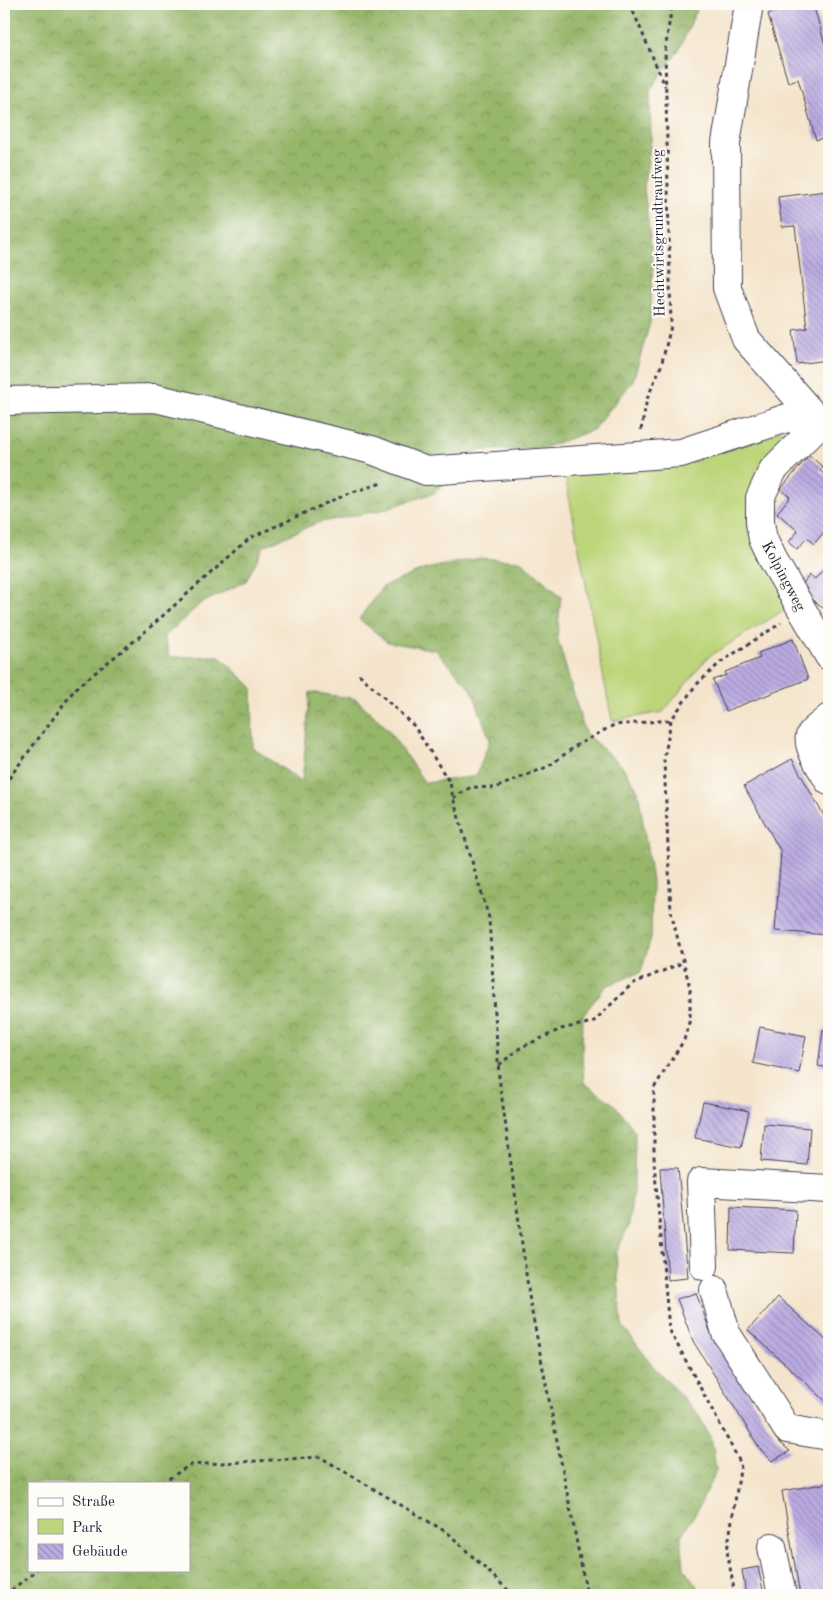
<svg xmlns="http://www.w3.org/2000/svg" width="833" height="1599" font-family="'Old Standard TT',serif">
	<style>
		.green { fill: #bdd57a; stroke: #707c5a }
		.forest { fill: url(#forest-crowns); stroke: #5c6c52; fill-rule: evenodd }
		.building { fill: url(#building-back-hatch) }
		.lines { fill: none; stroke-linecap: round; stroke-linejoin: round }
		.minor-casing { stroke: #423f51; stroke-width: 30 }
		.path { stroke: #423f51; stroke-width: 3; stroke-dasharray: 4 4; stroke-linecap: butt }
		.minor { stroke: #fff; stroke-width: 28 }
		.labels { text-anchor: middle; stroke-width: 4; stroke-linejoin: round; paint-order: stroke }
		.street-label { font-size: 15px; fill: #22223b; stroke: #fdfcf7 }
	</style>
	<defs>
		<pattern id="forest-crowns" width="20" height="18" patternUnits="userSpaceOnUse" patternTransform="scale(1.25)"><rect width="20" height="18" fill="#96b66a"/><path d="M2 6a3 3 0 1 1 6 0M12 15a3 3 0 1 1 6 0" fill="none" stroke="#7a9458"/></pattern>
		<pattern id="building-back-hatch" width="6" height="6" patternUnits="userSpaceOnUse" patternTransform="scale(1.25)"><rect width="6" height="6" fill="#bbabe2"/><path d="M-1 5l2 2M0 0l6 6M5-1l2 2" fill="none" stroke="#988bb8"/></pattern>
	</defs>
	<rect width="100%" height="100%" fill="#fdfcf7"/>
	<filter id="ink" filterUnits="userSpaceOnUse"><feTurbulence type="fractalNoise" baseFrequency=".02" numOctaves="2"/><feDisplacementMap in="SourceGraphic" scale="10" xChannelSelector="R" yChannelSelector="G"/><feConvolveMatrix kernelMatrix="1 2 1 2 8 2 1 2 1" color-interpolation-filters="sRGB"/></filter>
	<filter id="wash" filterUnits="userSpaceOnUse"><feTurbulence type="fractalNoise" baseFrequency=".0096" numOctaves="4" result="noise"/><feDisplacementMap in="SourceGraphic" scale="20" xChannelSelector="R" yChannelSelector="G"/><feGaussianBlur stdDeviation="1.12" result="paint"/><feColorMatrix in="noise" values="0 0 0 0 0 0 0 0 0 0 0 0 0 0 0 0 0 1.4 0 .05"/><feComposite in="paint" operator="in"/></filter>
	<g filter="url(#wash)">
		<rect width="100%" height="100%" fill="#f4e4cb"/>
		<path class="green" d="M 791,429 L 763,462 L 789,607 L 708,657 L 663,712 L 612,721 L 564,470 Z"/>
		<path class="forest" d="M 4,4 L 699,4 L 680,48 L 650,90 L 651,141 L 644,187 L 653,264 L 650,323 L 633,381 L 593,430 L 541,449 L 479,450 L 434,493 L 382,510 L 317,523 L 264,546 L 246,581 L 200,604 L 164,637 L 170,657 L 219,656 L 252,687 L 253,748 L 302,782 L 310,692 L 356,699 L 386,727 L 425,783 L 476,776 L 490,740 L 472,690 L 436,650 L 387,642 L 359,619 L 382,587 L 425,569 L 480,558 L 521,561 L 561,596 L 557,637 L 585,733 L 623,767 L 638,790 L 652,881 L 651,938 L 641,972 L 606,986 L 583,1015 L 582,1053 L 584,1083 L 615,1105 L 635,1131 L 634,1182 L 629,1224 L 616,1254 L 622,1325 L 653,1366 L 698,1414 L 712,1441 L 716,1470 L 698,1509 L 681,1536 L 684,1568 L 703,1595 L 4,1595 ZM 29,1483 L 189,1483 L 189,1570 L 29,1570 Z"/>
		<g id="blocks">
			<path class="building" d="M 802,4 L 813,4 L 829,58 L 829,136 L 816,140 L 798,79 L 788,82 L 768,14 Z
				M 827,191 L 829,211 L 829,347 L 826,348 L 828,360 L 797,364 L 793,330 L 807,328 L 795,226 L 782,227 L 778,197 Z
				M 809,455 L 823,467 L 820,471 L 829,478 L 829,526 L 814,544 L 807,538 L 797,549 L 789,542 L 798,531 L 777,513 L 790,497 L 781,489 Z
				M 827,565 L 829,567 L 829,613 L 799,588 L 810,575 L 815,579 Z
				M 793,639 L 808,679 L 726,711 L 713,680 L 726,675 L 725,672 L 760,658 L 758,653 Z
				M 792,759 L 829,825 L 829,935 L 775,931 L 781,852 L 744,786 Z
				M 760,1027 L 806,1036 L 799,1073 L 753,1063 Z
				M 823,1030 L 829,1030 L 829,1068 L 818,1066 Z
				M 703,1102 L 749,1111 L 741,1147 L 695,1138 Z
				M 764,1124 L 810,1128 L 807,1165 L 761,1161 Z
				M 660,1168 L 678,1168 L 688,1278 L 668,1280 Z
				M 731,1207 L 796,1210 L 794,1253 L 730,1250 Z
				M 696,1293 L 712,1336 L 777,1440 L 790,1451 L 772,1461 L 761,1450 L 693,1341 L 677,1299 Z
				M 778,1297 L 829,1343 L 829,1404 L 748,1330 Z
				M 829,1483 L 829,1595 L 800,1595 L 782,1491 Z
				M 758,1567 L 764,1595 L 746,1595 L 742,1570 Z"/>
		</g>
	</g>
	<g filter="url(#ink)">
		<use href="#blocks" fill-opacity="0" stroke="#423f51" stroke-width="1"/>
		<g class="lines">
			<defs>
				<path id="minor" d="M 749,4 L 726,143 L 727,288 L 746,339 L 820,423 L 828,427
					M 4,401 L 155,398 L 372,450 L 426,471 L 681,453 L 787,418 L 820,423 L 829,416
					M 820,423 L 773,470 L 760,498 L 760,523 L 763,539 L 773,560 L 829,656
					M 829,718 C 824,723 815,728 811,734 C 804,744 824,772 829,781
					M 704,1266 L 701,1182 L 829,1189
					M 714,1290 L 726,1333 L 787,1429 L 829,1436
					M 772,1547 L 782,1595"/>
			</defs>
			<use href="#minor" class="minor-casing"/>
			<path class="path" d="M 630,4 L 665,86
				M 641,430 L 647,399 L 661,366 L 671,326 L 665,51 L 672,4
				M 359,674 L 414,726 L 450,783 L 453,798 L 489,918 L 499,1077 L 530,1302 L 587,1595
				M 4,785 L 75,689 L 139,637 L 250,538 L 346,494 L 382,483
				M 453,798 L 471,787 L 495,788 L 549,766 L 577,745 L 614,725 L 671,720
				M 499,1065 L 520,1048 L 561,1029 L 593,1022 L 632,984 L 684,962
				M 162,1483 L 190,1465 L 320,1457 L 448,1533 L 513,1595
				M 5,1595 L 37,1570
				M 735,1595 L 727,1551 L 741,1464 L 669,1329 L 654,1162 L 654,1088 L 684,1040 L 690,1019 L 690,988 L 671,912 L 664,760 L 671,720 L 695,686 L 721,662 L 781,623"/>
			<use href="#minor" class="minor"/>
		</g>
	</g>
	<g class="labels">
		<g class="street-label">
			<text transform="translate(658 233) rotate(-91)" y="5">Hechtwirtsgrundtraufweg</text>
			<text transform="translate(784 576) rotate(62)" y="5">Kolpingweg</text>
		</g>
	</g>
	<rect width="833" height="1599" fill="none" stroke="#fdfcf7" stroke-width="20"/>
	<rect x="28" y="1482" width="162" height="90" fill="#fdfcf7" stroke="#a5a5ac"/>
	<rect x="38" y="1498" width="25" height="8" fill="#ffffff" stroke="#a5a5ac"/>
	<text x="72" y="1506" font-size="15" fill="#22223b">Straße</text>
	<rect x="38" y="1519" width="25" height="15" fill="#bdd57a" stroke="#a5a5ac"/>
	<text x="72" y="1532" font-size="15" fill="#22223b">Park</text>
	<rect x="38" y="1544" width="25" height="15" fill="url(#building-back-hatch)" stroke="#a5a5ac"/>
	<text x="72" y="1556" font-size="15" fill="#22223b">Gebäude</text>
</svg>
